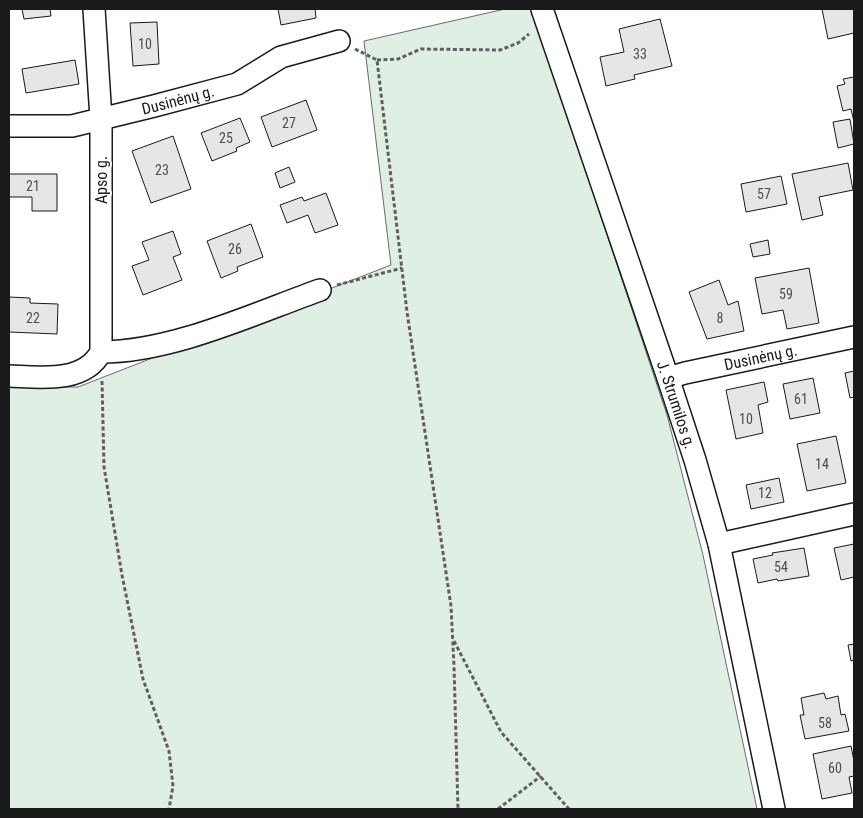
<svg xmlns="http://www.w3.org/2000/svg" width="863" height="818" font-family="'Roboto Condensed',sans-serif">
	<style>
		.green { fill: #e0efe3; stroke: #6a6a6a }
		.building { fill: #e6e6e6; stroke: #1a1a1a }
		.lines { fill: none; stroke-linecap: round; stroke-linejoin: round }
		.minor-casing { stroke: #1a1a1a; stroke-width: 24 }
		.path { stroke: #5f5f5f; stroke-width: 3; stroke-dasharray: 4 2.5; stroke-linecap: butt }
		.minor { stroke: #fff; stroke-width: 21 }
		.labels { text-anchor: middle; stroke-width: 4; stroke-linejoin: round; paint-order: stroke }
		.number-label { font-size: 14px; fill: #4d4d4d }
		.street-label { font-size: 16px; fill: #1a1a1a; stroke: #fff }
	</style>
	<rect width="100%" height="100%" fill="#fff"/>
	<path class="green" d="M 505,9 L 532,9 L 667,415 L 703,555 L 757,809 L 9,809 L 9,387 L 78,387 L 391,265 L 364,41 Z"/>
	<path class="building" d="M 22,9 L 50,9 L 51,16 L 24,19 Z
		M 278,9 L 315,9 L 316,18 L 281,25 Z
		M 822,9 L 854,9 L 854,33 L 828,39 Z
		M 660,19 L 672,66 L 634,75 L 635,79 L 606,86 L 600,57 L 624,52 L 619,29 Z
		M 157,22 L 159,64 L 133,66 L 130,23 Z
		M 75,60 L 79,84 L 26,93 L 22,69 Z
		M 854,77 L 854,122 L 851,109 L 843,111 L 837,86 L 845,84 L 843,79 Z
		M 306,100 L 317,130 L 272,147 L 261,117 Z
		M 240,118 L 250,142 L 236,148 L 237,151 L 212,161 L 201,133 Z
		M 850,119 L 854,144 L 838,148 L 833,122 Z
		M 173,136 L 191,189 L 151,203 L 132,151 Z
		M 848,163 L 853,190 L 819,197 L 823,215 L 802,220 L 792,174 Z
		M 289,167 L 295,182 L 280,188 L 275,173 Z
		M 9,174 L 57,174 L 57,211 L 32,211 L 32,197 L 9,197 Z
		M 781,176 L 787,204 L 746,212 L 741,184 Z
		M 326,193 L 338,225 L 315,233 L 308,215 L 287,223 L 280,205 L 302,197 L 304,201 Z
		M 251,224 L 263,257 L 237,267 L 238,271 L 221,278 L 207,241 Z
		M 173,231 L 181,254 L 173,257 L 182,280 L 143,295 L 132,266 L 149,260 L 142,242 Z
		M 768,240 L 770,254 L 753,257 L 750,244 Z
		M 809,268 L 819,323 L 787,329 L 783,310 L 762,314 L 755,278 Z
		M 719,280 L 728,305 L 738,301 L 744,331 L 707,339 L 689,292 Z
		M 9,297 L 30,298 L 30,303 L 58,304 L 57,334 L 9,332 Z
		M 854,371 L 854,397 L 850,398 L 845,373 Z
		M 813,378 L 820,413 L 790,419 L 783,384 Z
		M 764,382 L 768,402 L 758,405 L 763,433 L 736,439 L 726,390 Z
		M 836,436 L 846,483 L 807,491 L 797,444 Z
		M 779,478 L 784,502 L 751,509 L 746,485 Z
		M 854,544 L 854,577 L 841,580 L 834,548 Z
		M 804,548 L 809,576 L 778,581 L 777,579 L 758,583 L 753,559 L 773,555 L 772,553 Z
		M 854,644 L 854,660 L 851,661 L 848,645 Z
		M 824,693 L 826,699 L 838,696 L 841,715 L 845,714 L 849,731 L 805,739 L 800,715 L 804,715 L 801,698 Z
		M 851,746 L 854,761 L 854,776 L 849,777 L 852,793 L 822,799 L 813,754 Z"/>
	<g class="lines">
		<defs>
			<g id="minor">
				<path id="s1" d="M 542,9 L 668,378 L 695,460 L 719,544 L 774,809"/>
				<path id="s2" d="M 9,126 L 72,126 L 154,106 L 237,84 L 281,57 L 339,41"/>
				<path d="M 101,352 C 172,352 253,314 320,290"/>
				<path d="M 9,376 C 39,377 84,384 101,352 L 101,119 L 94,9"/>
				<path id="s3" d="M 668,378 L 685,373 L 854,337"/>
				<path d="M 719,544 L 854,514"/>
			</g>
		</defs>
		<use href="#minor" class="minor-casing"/>
		<path class="path" d="M 355,49 L 377,60 L 407,312 L 451,606 L 454,666 L 458,809
			M 377,60 L 398,59 L 421,49 L 500,50 L 518,43 L 529,34
			M 337,285 L 402,268
			M 102,381 L 104,467 L 122,575 L 143,679 L 169,751 L 173,786 L 169,809
			M 454,641 L 501,732 L 569,809
			M 498,809 L 541,776"/>
		<use href="#minor" class="minor"/>
	</g>
	<g class="labels">
		<g class="number-label">
			<text x="145" y="49">10</text>
			<text x="640" y="59">33</text>
			<text x="289" y="128">27</text>
			<text x="226" y="143">25</text>
			<text x="162" y="175">23</text>
			<text x="33" y="191">21</text>
			<text x="764" y="199">57</text>
			<text x="235" y="254">26</text>
			<text x="786" y="299">59</text>
			<text x="33" y="323">22</text>
			<text x="720" y="323">8</text>
			<text x="801" y="404">61</text>
			<text x="746" y="424">10</text>
			<text x="822" y="469">14</text>
			<text x="765" y="498">12</text>
			<text x="781" y="572">54</text>
			<text x="825" y="728">58</text>
			<text x="835" y="773">60</text>
		</g>
		<g class="street-label">
			<text dy="6" stroke="none"><textPath href="#s2" startOffset="172">Dusinėnų g.</textPath></text>
			<text transform="translate(101 180) rotate(-90)" y="6">Apso g.</text>
			<text dy="6" stroke="none"><textPath href="#s3" startOffset="95">Dusinėnų g.</textPath></text>
			<text dy="6" stroke="none"><textPath href="#s1" startOffset="418">J. Strumilos g.</textPath></text>
		</g>
	</g>
	<rect width="863" height="818" fill="none" stroke="#1a1a1a" stroke-width="20"/>
</svg>
